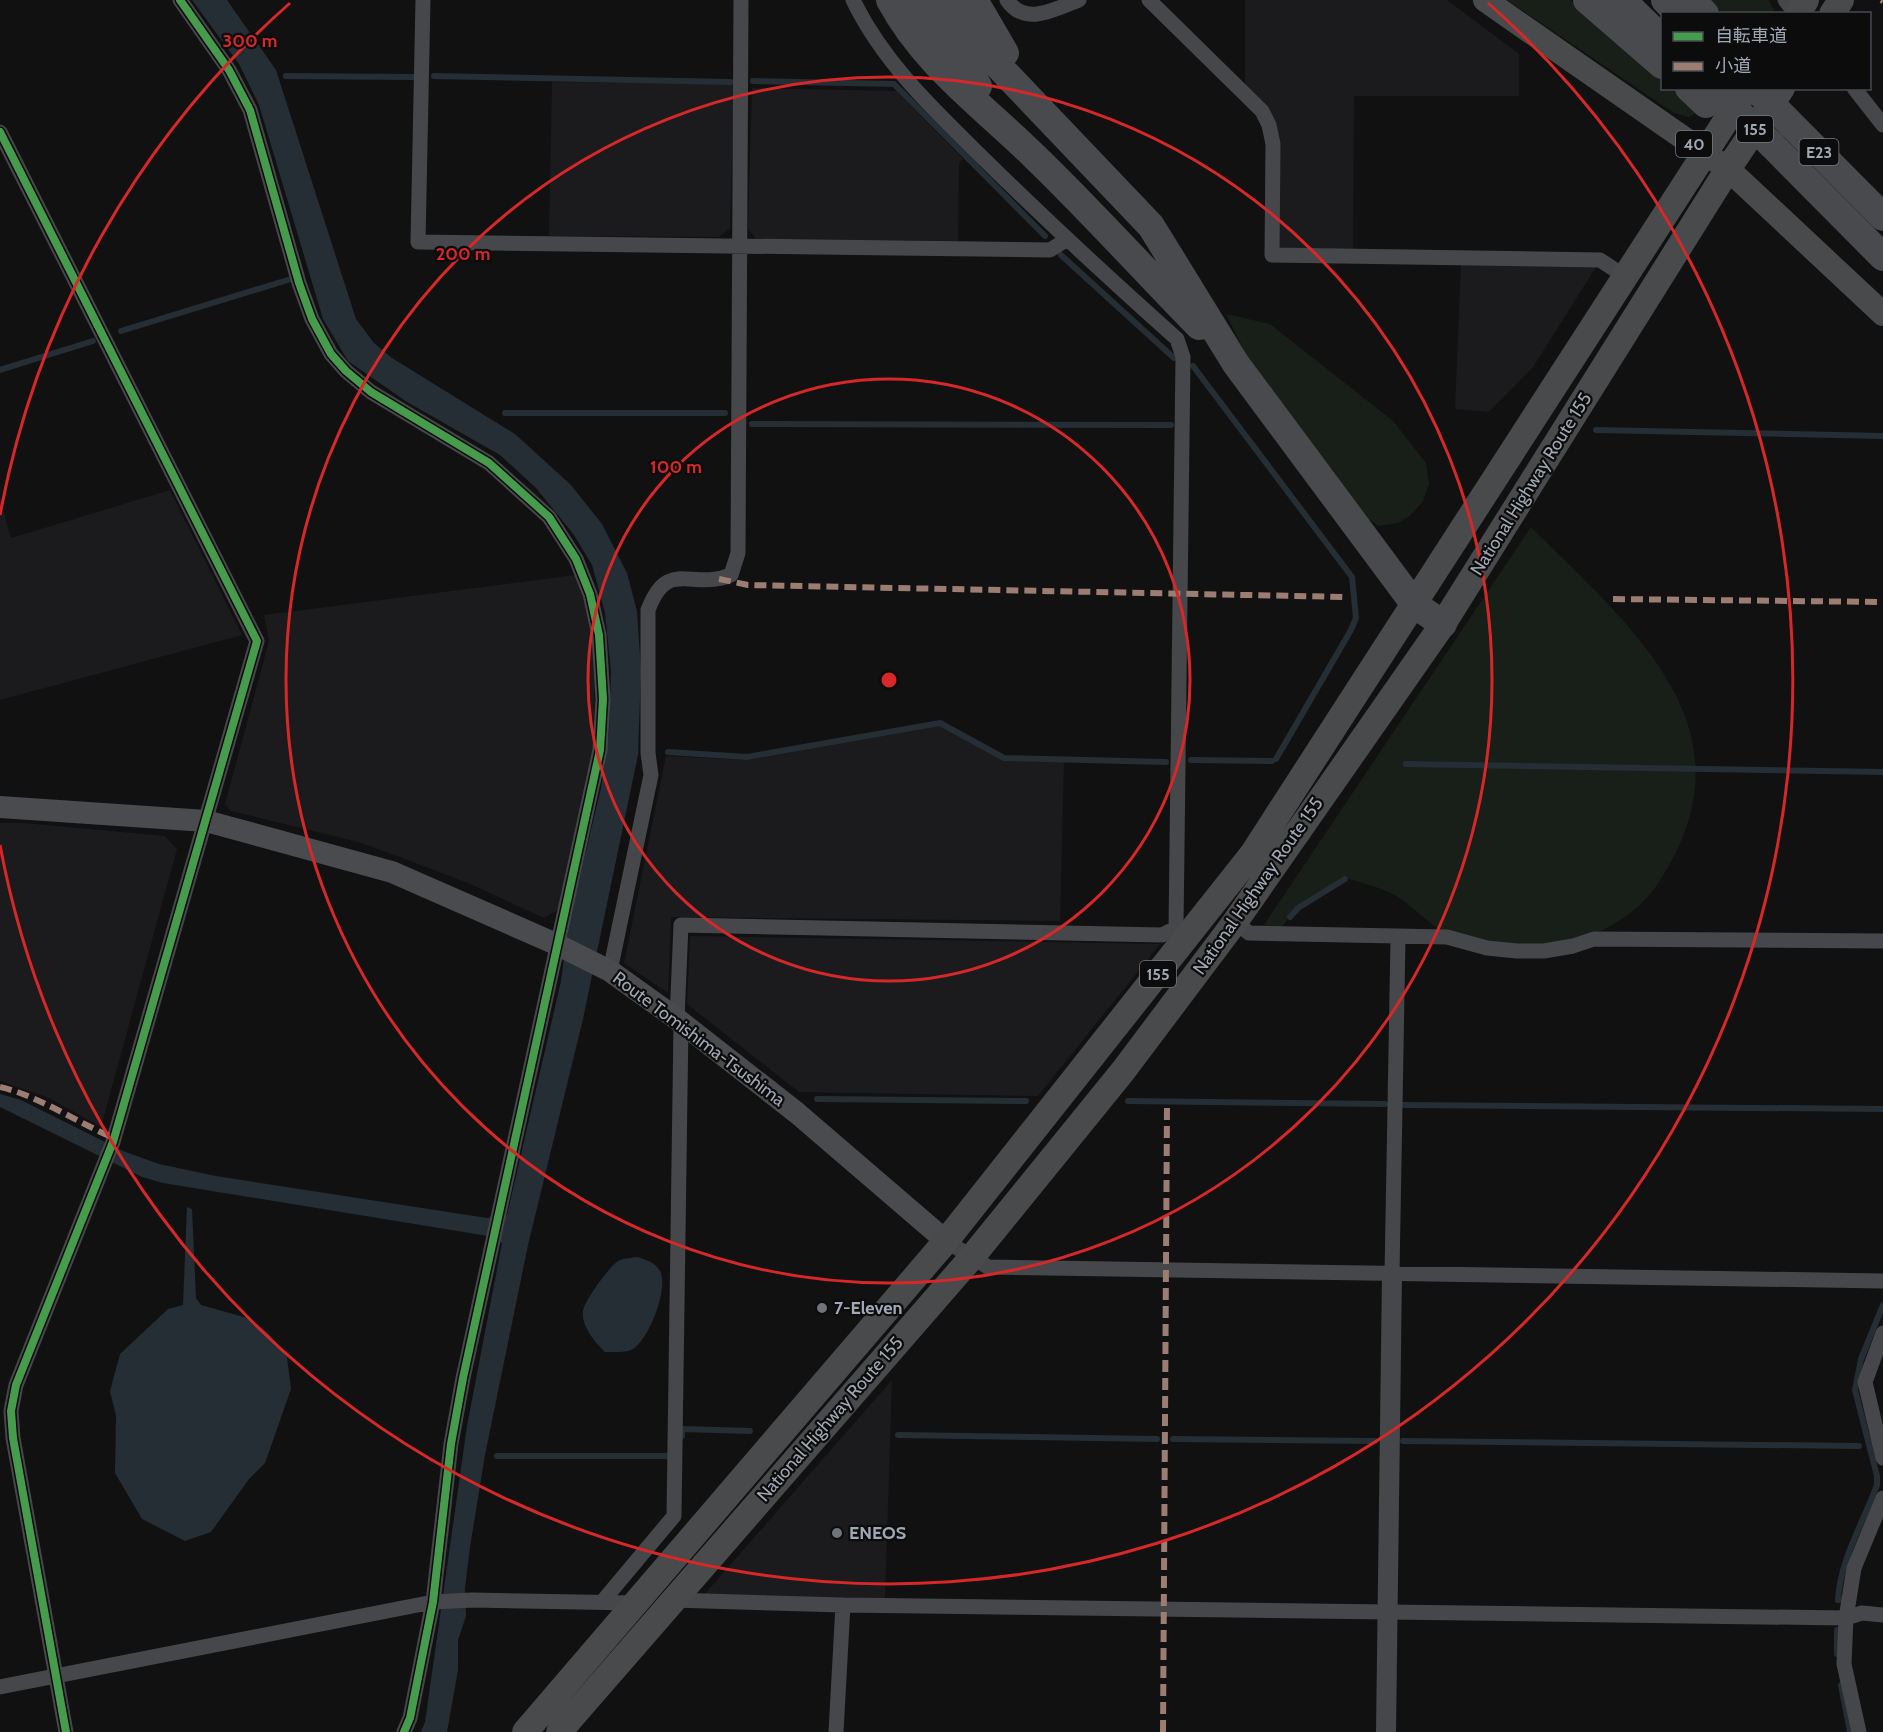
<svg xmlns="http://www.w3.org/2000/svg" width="1883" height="1732" font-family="Cabin,'Noto Sans JP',sans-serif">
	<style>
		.built { fill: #1b1b1e }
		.green { fill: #181f18 }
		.water { fill: #242e34 }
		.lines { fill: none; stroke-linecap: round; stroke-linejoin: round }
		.stream { stroke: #242e34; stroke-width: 6 }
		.minor { stroke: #45474b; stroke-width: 15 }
		.tertiary { stroke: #45474b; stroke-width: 20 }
		.secondary { stroke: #494b4f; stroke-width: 22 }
		.primary { stroke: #484a4c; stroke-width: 24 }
		.trunk { stroke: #484a4c; stroke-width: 26 }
		.motorway { stroke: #484a4d; stroke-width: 28 }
		.motorway-bridge { stroke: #484a4d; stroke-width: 28 }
		.quiet { stroke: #9b7d72; stroke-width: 6; stroke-dasharray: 12 6; stroke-linecap: butt }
		.cycleway-casing { stroke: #0c0c0d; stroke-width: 11 }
		.cycleway { stroke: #469c4c; stroke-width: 8 }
		.ring { fill: none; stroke: #d62828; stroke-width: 3 }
		.poi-dot { fill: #6e737c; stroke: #0c0c0d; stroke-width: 2 }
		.labels { text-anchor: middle; stroke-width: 4.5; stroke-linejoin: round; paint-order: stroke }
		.shield { fill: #0c0c0d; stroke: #747983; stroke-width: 1.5 }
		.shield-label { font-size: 16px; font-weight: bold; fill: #a0a8b5 }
		.street-label { font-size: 18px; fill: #a0a8b5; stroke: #0c0c0d }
		.poi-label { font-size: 18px; font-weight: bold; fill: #a0a8b5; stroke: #0c0c0d; text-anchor: start }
		.centre { fill: #d62828; stroke: #0c0c0d; stroke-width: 3 }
		.ring-label { font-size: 18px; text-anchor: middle; font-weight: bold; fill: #d62828; stroke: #0c0c0d; stroke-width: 4.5; stroke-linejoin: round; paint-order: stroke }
	</style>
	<rect width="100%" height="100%" fill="#111112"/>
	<path class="built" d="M 1245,0 L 1447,0 L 1519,54 L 1519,96 L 1354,96 L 1353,253 L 1277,254 L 1277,144 L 1245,90 Z
		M 552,82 L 734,84 L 730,228 L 719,237 L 549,236 Z
		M 752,88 L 897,91 L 963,159 L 959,164 L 958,241 L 756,239 L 748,229 Z
		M 1461,262 L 1598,264 L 1533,367 L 1489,412 L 1455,409 Z
		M 170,490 L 242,635 L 0,700 L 0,498 L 11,538 Z
		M 576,575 L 585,596 L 595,639 L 594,752 L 558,910 L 544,918 L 468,883 L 405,859 L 358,842 L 231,811 L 225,804 L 269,641 L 264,615 Z
		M 940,726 L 1003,759 L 1064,759 L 1060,921 L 671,917 L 668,993 L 624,963 L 666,756 L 748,760 Z
		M 0,823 L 24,823 L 165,836 L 177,849 L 101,1127 L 49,1098 L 0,1081 Z
		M 690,936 L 1160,944 L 1038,1096 L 799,1092 L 687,1004 Z
		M 892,1380 L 885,1599 L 702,1597 Z"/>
	<path class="green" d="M 1507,0 L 1570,0 L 1662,79 L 1662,88 L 1674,89 L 1700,111 L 1689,117 L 1674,113 Z
		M 1708,0 L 1768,0 L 1774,9 L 1772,13 L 1722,13 Z
		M 1226,314 L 1270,324 L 1393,421 L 1426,463 L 1429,484 L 1423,501 L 1411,515 L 1398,523 L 1379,526 L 1366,518 L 1247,356 Z
		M 1531,527 C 1633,630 1759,728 1659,882 C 1634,922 1578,948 1531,946 C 1512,945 1457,939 1442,931 C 1425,921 1412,905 1395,895 C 1380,887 1360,883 1344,877 L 1296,908 L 1281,928 L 1264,925 Z"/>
	<path class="water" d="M 192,0 L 227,0 L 276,70 L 356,319 L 374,343 L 392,358 L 515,434 L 571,485 L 602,524 L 627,573 L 637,611 L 641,671 L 638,755 L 583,1019 L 528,1245 L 485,1455 L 470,1547 L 465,1588 L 466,1616 L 458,1640 L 458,1670 L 447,1732 L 421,1732 L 425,1722 L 467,1426 L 502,1243 L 488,1236 L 163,1183 L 142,1177 L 0,1107 L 0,1094 L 21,1100 L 123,1151 L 159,1164 L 216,1176 L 487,1218 L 507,1215 L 561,981 L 569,922 L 601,788 L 609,732 L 611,671 L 605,613 L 592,565 L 574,535 L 536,488 L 500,455 L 407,402 L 348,361 L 323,319 L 259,105 L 239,64 Z
		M 187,1207 L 192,1209 L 196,1298 L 201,1305 L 251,1319 L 268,1333 L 287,1357 L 291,1389 L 265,1463 L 249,1479 L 211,1532 L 185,1541 L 142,1519 L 115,1473 L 116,1416 L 110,1391 L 120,1354 L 168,1309 L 183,1305 Z
		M 637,1257 C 645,1259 656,1263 660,1271 C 669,1288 649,1339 633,1349 C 626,1353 614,1352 605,1352 C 595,1342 581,1326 583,1311 C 585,1300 609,1267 618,1261 C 623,1258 631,1258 637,1257 Z"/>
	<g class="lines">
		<path class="stream" d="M 286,76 L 414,77
			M 434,76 L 731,82
			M 753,81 L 894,84 L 1045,236
			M 1061,255 L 1174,358
			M 121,331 L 291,279
			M 1193,366 L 1352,577 L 1356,618 L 1351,630 L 1276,759
			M 0,370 L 93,341
			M 505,413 L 725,413
			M 752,424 L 1171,425
			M 1596,430 L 1883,436
			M 668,752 L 747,757 L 940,723 L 1004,758 L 1166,762
			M 1191,760 L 1272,761
			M 1406,764 L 1883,772
			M 1290,917 L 1298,908 L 1345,879
			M 817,1099 L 1026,1101
			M 1128,1101 L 1385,1104
			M 1404,1105 L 1883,1109
			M 898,1435 L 1157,1439
			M 682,1436 L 682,1429 L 750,1431
			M 1173,1439 L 1375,1441
			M 1403,1441 L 1859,1446
			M 497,1456 L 669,1456
			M 1838,1600 C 1840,1560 1863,1523 1877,1485 L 1877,1476 L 1855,1390 L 1861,1359 L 1883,1305
			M 1837,1630 L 1837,1654
			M 1841,1685 L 1850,1732"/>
		<path class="minor" d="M 180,0 L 229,70 L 250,110 L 299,283 L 312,319 L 331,354 L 346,371 L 371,392 L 489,463 L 549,517 L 576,559 L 590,594 L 599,635 L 603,699 L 600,750 L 463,1378 L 451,1444 L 433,1602 L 410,1718 L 404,1732
			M 423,0 L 418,242 L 1050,250 L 1066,240
			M 853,0 C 884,64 936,112 986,161 C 1048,222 1112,281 1177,339 L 1183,357 L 1176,928 L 1187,938
			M 1007,0 C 1025,27 1055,9 1079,0
			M 1149,0 L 1262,111 L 1269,125 L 1273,144 L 1272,255 L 1600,260 L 1626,277
			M 1785,0 L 1796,14
			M 1854,88 L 1883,125
			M 0,132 L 257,641 L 113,1142 L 16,1385 L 11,1411 L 13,1438 L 66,1732
			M 1235,922 L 1249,933 L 1447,937 L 1487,948 L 1517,951 L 1544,951 L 1573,946 L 1594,939 L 1883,941
			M 610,971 L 651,775 L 648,753 L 648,610 C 668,557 691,591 731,575 L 738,553 L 741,0
			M 677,1019 L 681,925 L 1162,935 L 1176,928
			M 946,1241 L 988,1267 L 1883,1281
			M 1392,1274 L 1398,938
			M 1883,1333 L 1865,1382 L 1883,1458
			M 672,1600 L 843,1605 L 1846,1618 L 1862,1613 L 1883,1615
			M 602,1602 L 674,1516 L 681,1023
			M 0,1687 L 433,1602 L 472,1600 L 637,1603
			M 836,1732 L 843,1605
			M 1859,1732 L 1844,1664 L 1846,1618 L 1854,1568 L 1883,1498"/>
		<path class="tertiary" d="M 1386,1732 L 1392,1274"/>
		<path class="secondary" d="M 0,807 L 206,821 L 392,872 L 556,944 L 610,971 L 677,1019 L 797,1113 L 946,1241"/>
		<path class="primary" d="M 1485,0 L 1728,169 L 1883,314"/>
		<path class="trunk" d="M 1798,14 L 1806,0
			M 1832,14 L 1841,0
			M 525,1732 L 946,1241 L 1253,853 L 1747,88
			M 559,1732 L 972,1257 L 1123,1071 L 1235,922 L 1443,624 L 1728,169 L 1782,88"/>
		<path class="motorway" d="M 890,0 C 924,64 983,106 1034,156 C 1091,211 1144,270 1199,326
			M 918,0 L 978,86
			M 947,0 L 988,55 L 1151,226 L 1236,364 L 1415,605 L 1443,624
			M 974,0 L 1005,53
			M 1587,0 L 1662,65
			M 1622,0 L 1662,39
			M 1665,0 L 1679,14
			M 1692,0 L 1705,14
			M 1689,88 L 1706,104
			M 1772,145 L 1883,257"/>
		<path class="motorway-bridge" d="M 1755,88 L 1883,217
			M 1714,89 L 1772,145"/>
		<path class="quiet" d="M 1881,0 L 1883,1
			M 719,579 L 748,585 L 1346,597
			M 1613,599 L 1883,602
			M 0,1087 C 37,1095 78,1123 114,1138
			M 1163,1732 L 1167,1106"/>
		<defs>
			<path id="cycleway" d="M 180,0 L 229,70 L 250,110 L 299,283 L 312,319 L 331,354 L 346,371 L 371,392 L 489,463 L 549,517 L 576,559 L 590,594 L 599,635 L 603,699 L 600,750 L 463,1378 L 451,1444 L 433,1602 L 410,1718 L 404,1732
				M 0,132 L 257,641 L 113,1142 L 16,1385 L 11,1411 L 13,1438 L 66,1732"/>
		</defs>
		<use href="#cycleway" class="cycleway-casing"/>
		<use href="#cycleway" class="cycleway"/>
	</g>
	<g class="ring">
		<circle cx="889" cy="680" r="301"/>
		<circle cx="889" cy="680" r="603"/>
		<path d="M0 515A904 904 0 0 1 290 3M1488 3A904 904 0 1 1 0 845"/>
	</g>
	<g class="poi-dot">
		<circle cx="822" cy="1308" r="6"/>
		<circle cx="837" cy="1533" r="6"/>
	</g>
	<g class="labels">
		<g class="shield">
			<rect x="1737" y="116" width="36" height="26" rx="4.5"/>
			<rect x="1676" y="131" width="36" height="26" rx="4.5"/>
			<rect x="1799.5" y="139" width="39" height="26" rx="4.5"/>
			<rect x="1140" y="961" width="36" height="26" rx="4.5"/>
		</g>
		<g class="shield-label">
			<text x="1755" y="135">155</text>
			<text x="1694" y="150">40</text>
			<text x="1819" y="158">E23</text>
			<text x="1158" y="980">155</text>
		</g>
		<g class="street-label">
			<text transform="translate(1531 484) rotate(-58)" y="6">National Highway Route 155</text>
			<text transform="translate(1258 886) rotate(-55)" y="6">National Highway Route 155</text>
			<text transform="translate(699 1039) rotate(37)" y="6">Route Tomishima-Tsushima</text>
			<text transform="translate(830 1419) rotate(-49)" y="6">National Highway Route 155</text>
		</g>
		<g class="poi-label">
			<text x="834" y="1314">7-Eleven</text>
			<text x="849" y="1539">ENEOS</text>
		</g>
	</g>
	<circle cx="889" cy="680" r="9" class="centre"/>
	<g class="ring-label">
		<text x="250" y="47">300 m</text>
		<text x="463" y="260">200 m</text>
		<text x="676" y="473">100 m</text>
	</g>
	<rect x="1661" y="12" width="210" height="78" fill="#0c0c0d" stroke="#474a50" stroke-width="1.5"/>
	<rect x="1673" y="32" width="30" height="9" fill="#469c4c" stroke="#474a50" stroke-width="1.5"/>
	<text x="1715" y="42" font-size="18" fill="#a0a8b5">自転車道</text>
	<rect x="1673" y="62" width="30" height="9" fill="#9b7d72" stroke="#474a50" stroke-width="1.5"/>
	<text x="1715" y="72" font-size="18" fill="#a0a8b5">小道</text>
</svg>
